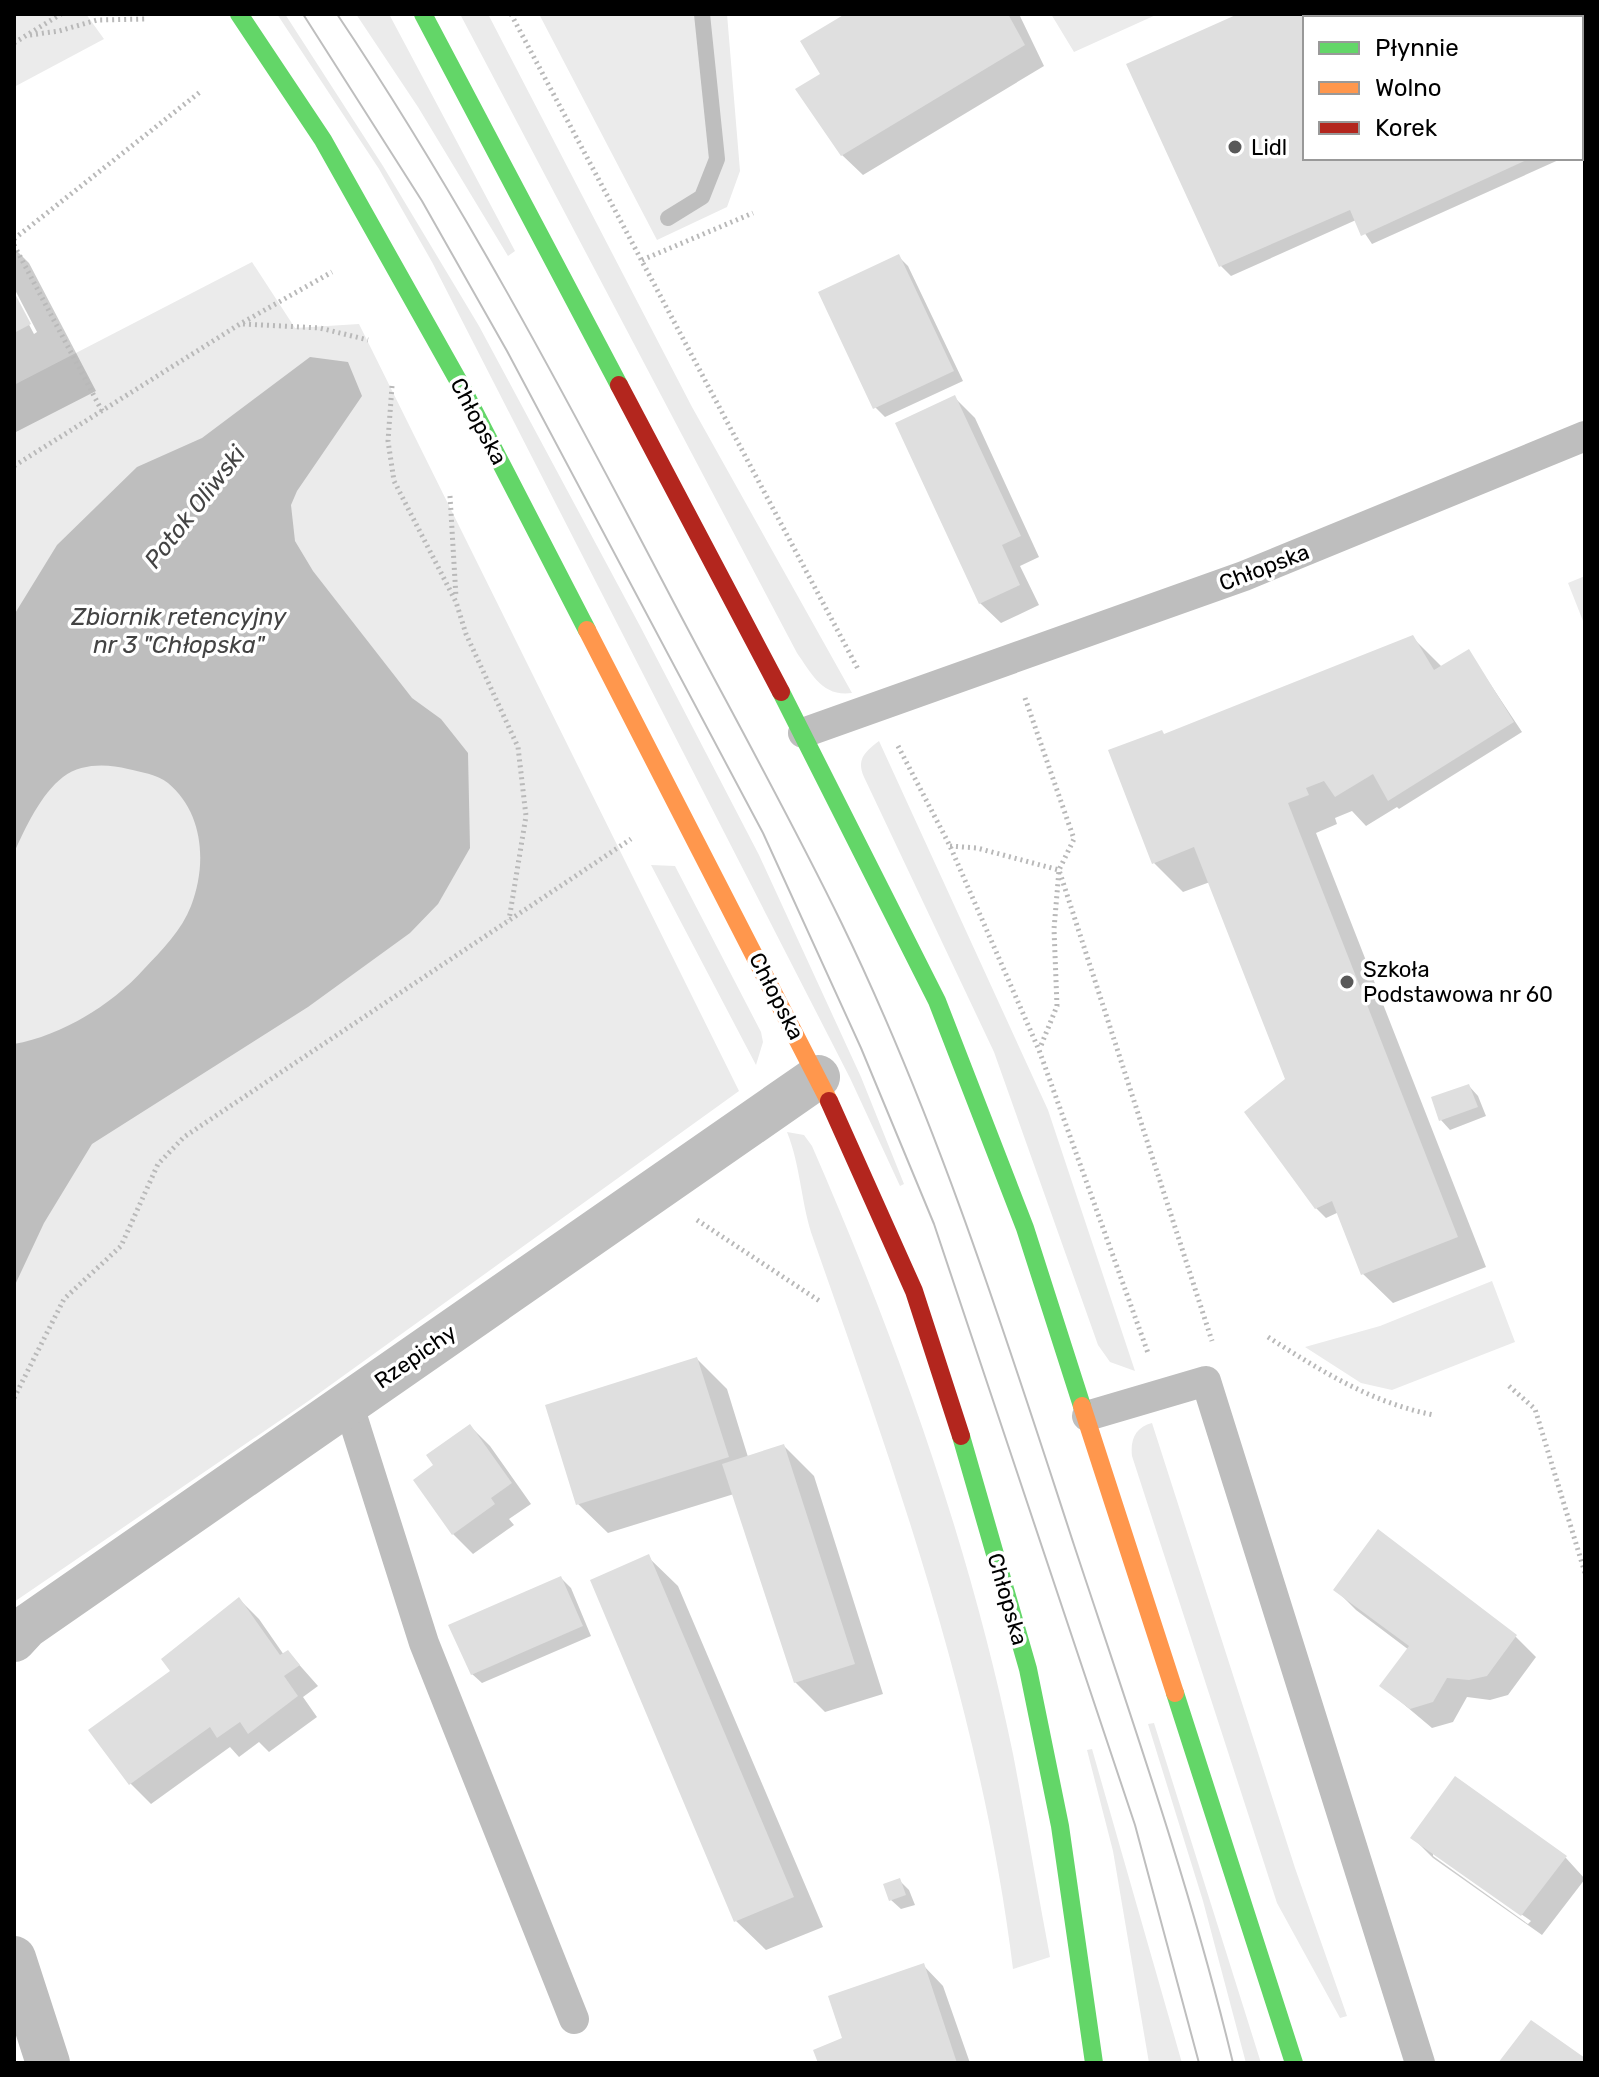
<svg xmlns="http://www.w3.org/2000/svg" width="1599" height="2077" font-family="Rubik,sans-serif">
	<style>
		.green { fill: #ebebeb }
		.water { fill: #bebebe }
		.shadow { fill: #0003; fill-rule: evenodd }
		.lines { fill: none; stroke-linecap: round; stroke-linejoin: round }
		.stream { stroke: #bebebe; stroke-width: 16 }
		.building { fill: #dfdfdf }
		.path { stroke: #b9b9b9; stroke-width: 5; stroke-dasharray: 2 4; stroke-linecap: butt }
		.lane { stroke: #bebebe; stroke-width: 30 }
		.street { stroke: #bebebe; stroke-width: 44 }
		.fast { stroke: #63d668; stroke-width: 18 }
		.slow { stroke: #ff974d; stroke-width: 18 }
		.jam { stroke: #b3261e; stroke-width: 18 }
		.tram { stroke: #bebebe; stroke-width: 2 }
		.poi-dot { fill: #595959; stroke: #fff; stroke-width: 3 }
		.labels { text-anchor: middle; stroke-width: 7; stroke-linejoin: round; paint-order: stroke }
		.poi-label { font-size: 22px; fill: #000; stroke: #fff; text-anchor: start }
		.street-label { font-size: 22px; fill: #000; stroke: #fff }
		.water-label { font-size: 24px; font-style: italic; fill: #434343; stroke: #fff }
	</style>
	<rect width="100%" height="100%" fill="#fff"/>
	<path class="green" d="M 14,14 L 86,14 L 104,39 L 14,87 Z
		M 277,14 L 285,14 L 383,166 L 479,326 L 640,626 L 759,855 L 861,1077 L 904,1184 L 900,1186 L 850,1078 L 432,262 L 379,169 Z
		M 356,14 L 389,14 L 515,251 L 508,256 L 418,107 Z
		M 460,14 L 488,14 L 692,407 L 852,693 C 822,697 812,674 797,653 Z
		M 539,14 L 727,14 L 740,171 L 727,207 L 657,240 Z
		M 1051,14 L 1158,14 L 1074,52 Z
		M 252,262 L 295,328 L 359,324 L 739,1091 L 307,1402 L 14,1602 L 14,385 Z
		M 1585,576 L 1585,626 L 1568,583 Z
		M 879,741 L 1048,1110 L 1135,1371 L 1110,1362 L 1098,1345 L 994,1052 L 864,777 C 856,759 865,752 879,741 Z
		M 651,865 L 675,866 L 761,1032 L 763,1042 L 756,1065 Z
		M 787,1132 L 804,1135 L 812,1146 C 897,1341 970,1545 1013,1754 C 1026,1821 1037,1889 1050,1957 L 1013,1969 C 982,1716 897,1477 813,1238 C 801,1204 801,1167 787,1132 Z
		M 1492,1281 L 1515,1342 L 1392,1390 L 1361,1383 L 1305,1347 L 1380,1326 Z
		M 1152,1423 L 1295,1868 L 1347,2016 L 1340,2018 L 1277,1903 L 1132,1456 C 1130,1439 1136,1427 1152,1423 Z
		M 1154,1723 L 1261,2063 L 1246,2063 L 1203,1901 L 1148,1724 Z
		M 1092,1749 L 1182,2063 L 1149,2063 L 1113,1851 L 1087,1750 Z"/>
	<path class="water" d="M 310,357 L 348,362 L 362,396 L 297,491 L 291,505 L 295,541 L 313,571 L 412,698 L 441,719 L 468,753 L 470,848 L 438,904 L 410,933 L 308,1007 L 92,1144 L 44,1223 L 14,1287 L 14,1044 C 61,1036 113,1004 144,969 C 161,951 182,930 191,906 C 207,865 204,813 168,783 C 157,774 140,772 128,769 C 107,764 82,763 63,777 C 41,794 25,828 14,853 L 14,615 L 57,545 L 137,467 L 202,438 Z"/>
	<path class="shadow" d="M 848,14 L 1019,14 L 1044,66 L 863,175 L 842,155 L 823,75 Z
		M 1241,14 L 1585,14 L 1585,148 L 1581,150 L 1581,18 L 1305,18 L 1305,158 L 1563,158 L 1372,244 L 1356,220 L 1231,276 L 1221,266 Z
		M 14,248 L 29,263 L 96,391 L 14,433 L 14,296 L 34,334 L 37,332 L 14,288 Z
		M 899,257 L 908,266 L 963,381 L 885,417 L 875,407 Z
		M 955,398 L 975,418 L 1039,557 L 1020,566 L 1039,605 L 1001,623 L 980,603 Z
		M 1412,637 L 1443,668 L 1469,652 L 1522,732 L 1399,809 L 1397,807 L 1366,826 L 1352,811 L 1335,818 L 1337,824 L 1316,833 L 1486,1267 L 1393,1303 L 1363,1274 L 1339,1212 L 1326,1218 L 1316,1208 L 1290,1088 L 1210,882 L 1183,892 L 1154,863 L 1165,736 Z
		M 1469,1086 L 1478,1096 L 1486,1116 L 1450,1130 L 1441,1120 Z
		M 697,1359 L 727,1389 L 748,1457 L 784,1446 L 814,1476 L 883,1694 L 825,1712 L 795,1682 L 734,1494 L 608,1533 L 578,1504 Z
		M 470,1426 L 490,1446 L 531,1504 L 509,1519 L 514,1525 L 473,1554 L 453,1534 L 436,1465 Z
		M 1378,1532 L 1516,1637 L 1536,1657 L 1508,1695 L 1490,1700 L 1467,1697 L 1453,1722 L 1432,1728 L 1382,1686 L 1409,1650 L 1356,1610 L 1336,1590 Z
		M 648,1557 L 678,1586 L 823,1927 L 766,1950 L 736,1921 Z
		M 561,1578 L 571,1588 L 591,1636 L 482,1683 L 472,1674 Z
		M 239,1599 L 259,1619 L 284,1655 L 288,1652 L 318,1686 L 303,1697 L 317,1717 L 269,1752 L 259,1742 L 239,1757 L 230,1747 L 151,1804 L 131,1784 L 91,1730 L 172,1671 Z
		M 1413,1838 L 1566,1858 L 1585,1879 L 1542,1935 L 1433,1858 ZM 1433,1852 L 1531,1921 L 1528,1924 L 1433,1856 Z
		M 899,1880 L 909,1890 L 915,1905 L 901,1909 L 891,1900 Z
		M 923,1965 L 943,1986 L 970,2063 L 821,2063 Z"/>
	<g class="lines">
		<path class="stream" d="M 668,218 L 702,197 L 717,159 L 702,14"/>
	</g>
	<path class="building" d="M 845,14 L 1008,14 L 1025,45 L 841,156 L 795,89 L 820,74 L 800,41 Z
		M 1238,14 L 1585,14 L 1585,133 L 1581,135 L 1581,18 L 1305,18 L 1305,158 L 1531,158 L 1361,236 L 1350,210 L 1219,267 L 1126,64 Z
		M 899,254 L 954,371 L 873,409 L 818,292 Z
		M 14,292 L 31,324 L 14,333 Z
		M 955,395 L 1021,536 L 1002,545 L 1020,585 L 979,604 L 895,423 Z
		M 1413,635 L 1434,670 L 1469,649 L 1514,722 L 1388,801 L 1373,774 L 1335,797 L 1324,781 L 1306,788 L 1309,795 L 1288,803 L 1458,1237 L 1361,1275 L 1332,1201 L 1315,1209 L 1244,1112 L 1285,1079 L 1194,847 L 1152,864 L 1108,750 L 1162,730 L 1164,734 Z
		M 1469,1084 L 1478,1107 L 1439,1121 L 1431,1097 Z
		M 697,1357 L 729,1457 L 576,1505 L 545,1405 Z
		M 470,1424 L 512,1483 L 491,1498 L 495,1504 L 452,1535 L 413,1480 L 433,1465 L 426,1455 Z
		M 784,1444 L 855,1664 L 794,1683 L 722,1464 Z
		M 1378,1529 L 1517,1635 L 1487,1676 L 1469,1680 L 1447,1678 L 1433,1702 L 1410,1709 L 1379,1686 L 1409,1646 L 1333,1590 Z
		M 649,1554 L 794,1897 L 734,1922 L 590,1580 Z
		M 561,1576 L 583,1626 L 471,1675 L 448,1625 Z
		M 239,1597 L 280,1655 L 288,1650 L 300,1665 L 284,1676 L 298,1696 L 248,1734 L 240,1722 L 217,1738 L 210,1727 L 129,1785 L 88,1730 L 170,1671 L 161,1659 Z
		M 1455,1776 L 1567,1856 L 1521,1916 L 1410,1838 Z
		M 900,1878 L 906,1895 L 889,1901 L 883,1884 Z
		M 924,1963 L 957,2063 L 818,2063 L 813,2050 L 842,2038 L 828,1996 Z
		M 1531,2020 L 1585,2058 L 1585,2063 L 1498,2063 Z"/>
	<g class="lines">
		<path class="path" d="M 511,14 L 858,669
			M 30,35 L 59,31 L 97,20 L 147,19
			M 14,43 L 61,14
			M 14,239 L 200,92
			M 14,245 L 102,411
			M 642,260 L 753,213
			M 243,324 L 320,328 L 368,340
			M 392,386 L 388,441 L 394,481 L 456,602 L 466,634 L 518,747 L 526,816 L 509,920
			M 14,466 L 240,324 L 332,272
			M 450,496 L 456,597
			M 1025,698 L 1074,839 L 1059,870 L 1054,929 L 1057,1006 L 1040,1048
			M 898,746 L 950,846 L 1039,1050 L 1148,1353
			M 950,846 L 977,848 L 1059,870 L 1212,1341
			M 697,1220 L 821,1302
			M 1268,1337 C 1321,1371 1372,1403 1434,1415
			M 1509,1386 L 1535,1409 L 1585,1573
			M 14,1398 L 64,1299 L 121,1246 L 158,1164 L 184,1137 L 631,839"/>
		<path class="lane" d="M 803,733 L 1244,576 L 1585,436
			M 348,1403 L 424,1643 L 574,2019
			M 1087,1416 L 1206,1381 L 1420,2063"/>
		<path class="street" d="M 14,1640 L 26,1627 L 818,1077
			M 14,1958 L 48,2063"/>
		<path class="fast" d="M 239,14 L 323,140 L 459,382 L 587,630
			M 423,14 L 619,385
			M 781,692 L 937,1001 L 1025,1228 L 1082,1406
			M 961,1436 L 1028,1669 L 1060,1826 L 1094,2063
			M 1175,1693 L 1294,2063"/>
		<path class="slow" d="M 587,630 L 829,1101
			M 1082,1406 L 1175,1693"/>
		<path class="jam" d="M 619,385 L 781,692
			M 829,1101 L 914,1291 L 961,1436"/>
		<path class="tram" d="M 303,14 L 422,201 L 507,351 L 763,833 L 861,1048 L 934,1224 L 1135,1825 L 1199,2063
			M 337,14 C 459,196 561,387 663,582 C 722,695 785,807 841,922 C 938,1122 1005,1334 1074,1545 C 1131,1717 1191,1888 1233,2063"/>
	</g>
	<g class="poi-dot">
		<circle cx="1235" cy="147" r="8"/>
		<circle cx="1347" cy="982" r="8"/>
	</g>
	<g class="labels">
		<g class="poi-label">
			<text x="1251" y="155">Lidl</text>
			<text x="1363" y="977">Szkoła<tspan x="1363" dy="25">Podstawowa nr 60</tspan></text>
		</g>
		<g class="street-label">
			<text transform="translate(479 421) rotate(62)" y="8">Chłopska</text>
			<text transform="translate(1264 567) rotate(-21)" y="8">Chłopska</text>
			<text transform="translate(777 996) rotate(63)" y="8">Chłopska</text>
			<text transform="translate(415 1356) rotate(-35)" y="8">Rzepichy</text>
			<text transform="translate(1008 1599) rotate(74)" y="8">Chłopska</text>
		</g>
		<g class="water-label">
			<text transform="translate(195 507) rotate(-52)" y="8">Potok Oliwski</text>
			<text x="179" y="625">Zbiornik retencyjny<tspan x="179" dy="28">nr 3 "Chłopska"</tspan></text>
		</g>
	</g>
	<rect width="1599" height="2077" fill="none" stroke="#000000" stroke-width="32"/>
	<rect x="1303" y="16" width="280" height="144" fill="#ffffff" stroke="#999999" stroke-width="2"/>
	<rect x="1319" y="42" width="40" height="12" fill="#63d668" stroke="#999999" stroke-width="2"/>
	<text x="1375" y="56" font-size="24" fill="#000000">Płynnie</text>
	<rect x="1319" y="82" width="40" height="12" fill="#ff974d" stroke="#999999" stroke-width="2"/>
	<text x="1375" y="96" font-size="24" fill="#000000">Wolno</text>
	<rect x="1319" y="122" width="40" height="12" fill="#b3261e" stroke="#999999" stroke-width="2"/>
	<text x="1375" y="136" font-size="24" fill="#000000">Korek</text>
</svg>
